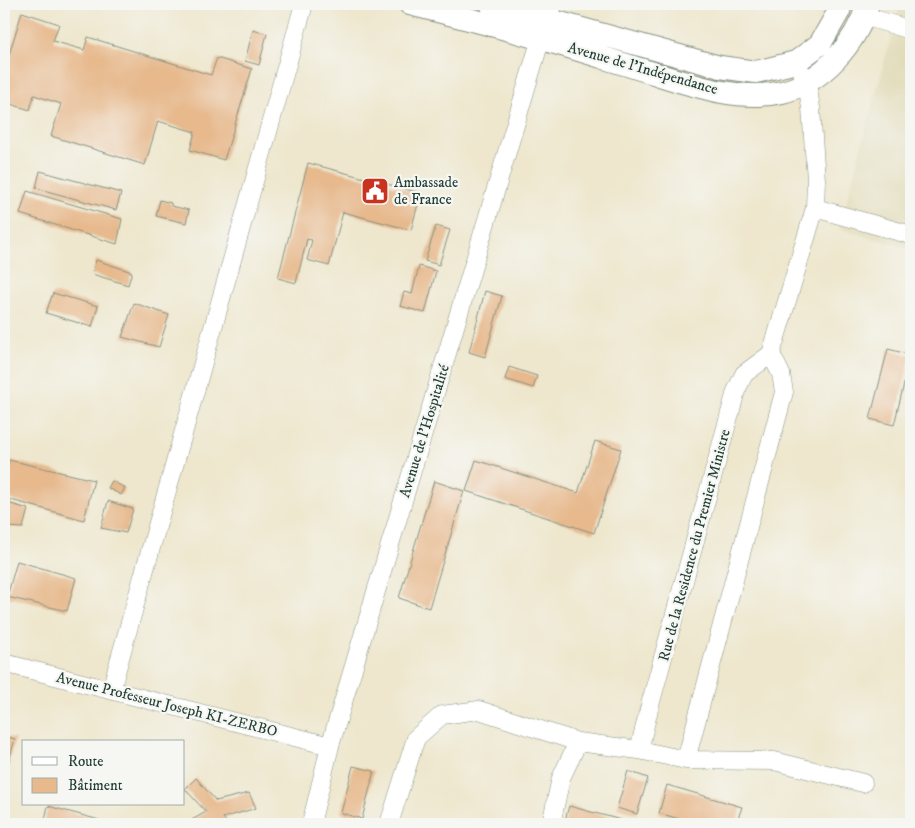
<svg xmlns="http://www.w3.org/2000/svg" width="915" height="828" font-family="'IM FELL DW Pica',serif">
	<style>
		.built { fill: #e2dcba }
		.building { fill: #e7b98d }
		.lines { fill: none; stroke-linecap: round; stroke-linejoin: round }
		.minor-casing { stroke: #869280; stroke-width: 19 }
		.major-casing { stroke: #869280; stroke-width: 24 }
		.minor { stroke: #fff; stroke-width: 18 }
		.major { stroke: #fff; stroke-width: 22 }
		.labels { text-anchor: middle; stroke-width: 4.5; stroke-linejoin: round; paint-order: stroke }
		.street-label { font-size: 15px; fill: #1f3d34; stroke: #f6f6f2 }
		.poi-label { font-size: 15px; fill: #1f3d34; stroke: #f6f6f2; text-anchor: start }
	</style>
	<rect width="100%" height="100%" fill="#f6f6f2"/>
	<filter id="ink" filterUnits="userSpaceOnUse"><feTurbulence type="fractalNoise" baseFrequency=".02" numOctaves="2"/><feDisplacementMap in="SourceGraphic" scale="10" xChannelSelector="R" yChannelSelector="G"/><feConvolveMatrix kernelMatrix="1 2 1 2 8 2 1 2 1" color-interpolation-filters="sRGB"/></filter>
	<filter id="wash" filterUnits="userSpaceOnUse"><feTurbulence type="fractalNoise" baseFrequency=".0096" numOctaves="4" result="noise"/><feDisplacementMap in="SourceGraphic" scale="20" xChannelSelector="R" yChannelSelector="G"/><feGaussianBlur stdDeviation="1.12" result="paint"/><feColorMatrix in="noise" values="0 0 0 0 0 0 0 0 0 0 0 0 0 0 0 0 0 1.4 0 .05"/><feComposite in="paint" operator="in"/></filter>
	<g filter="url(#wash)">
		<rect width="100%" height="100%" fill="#eee7cd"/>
		<path class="built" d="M 900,4 L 911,4 L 911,249 L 839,229 Z"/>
		<g id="blocks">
			<path class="building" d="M 22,12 L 59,24 L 53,41 L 84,50 L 88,37 L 211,75 L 217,58 L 252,69 L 224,160 L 190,150 L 195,132 L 158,121 L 145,165 L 51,136 L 61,104 L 34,95 L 30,110 L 4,102 L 4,71 Z
				M 253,30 L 267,34 L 259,65 L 245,61 Z
				M 308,163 L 421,193 L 411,230 L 343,212 L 329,266 L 307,260 L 312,240 L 307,239 L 296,283 L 278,278 Z
				M 40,171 L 121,193 L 116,210 L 36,188 Z
				M 27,191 L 122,219 L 117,244 L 20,214 Z
				M 160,200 L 171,203 L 171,206 L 189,210 L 186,223 L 156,216 Z
				M 436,226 L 450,230 L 439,265 L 425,261 Z
				M 96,260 L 132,272 L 128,285 L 92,274 Z
				M 419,266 L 436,271 L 425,313 L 400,306 L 404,292 L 412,294 Z
				M 485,291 L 502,296 L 485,357 L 469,352 Z
				M 53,293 L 98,306 L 92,327 L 46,313 Z
				M 134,303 L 169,315 L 159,347 L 122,337 Z
				M 888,349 L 911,355 L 894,425 L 870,419 Z
				M 509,367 L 537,376 L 533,388 L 505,379 Z
				M 595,441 L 621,449 L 594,533 L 466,491 L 476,460 L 578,493 Z
				M 9,460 L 94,480 L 84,520 L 4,498 L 4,477 Z
				M 112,481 L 125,488 L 121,495 L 108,488 Z
				M 434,481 L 464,491 L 429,608 L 399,598 Z
				M 108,501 L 133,509 L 126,533 L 101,528 Z
				M 4,502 L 28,509 L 23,528 L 7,527 L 9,523 L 4,521 Z
				M 17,561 L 76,578 L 67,611 L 7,597 Z
				M 4,736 L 15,739 L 6,772 L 4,771 Z
				M 353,766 L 374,771 L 362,819 L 341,813 Z
				M 628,771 L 648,778 L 637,814 L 617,808 Z
				M 196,778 L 216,801 L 249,793 L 256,808 L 223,818 L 228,824 L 189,824 L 190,821 L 206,812 L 185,789 Z
				M 667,785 L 742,807 L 736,824 L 696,824 L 659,813 Z
				M 48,806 L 114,824 L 44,824 Z
				M 569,806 L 636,824 L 564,824 Z"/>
		</g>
	</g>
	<g filter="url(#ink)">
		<use href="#blocks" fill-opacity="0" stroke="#869280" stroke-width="1"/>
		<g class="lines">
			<defs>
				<path id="minor" d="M 864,16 L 911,30
					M 547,20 L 554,4
					M 815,208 L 911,235
					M 4,663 L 330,746
					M 111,690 L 304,4
					M 639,750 L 650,705 L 736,391 L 744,374 L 771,354 L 815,208 L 816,180 L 811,108 L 807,83 L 802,73
					M 686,760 L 784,392 L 781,374 L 771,354
					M 311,824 L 330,746 L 541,38
					M 389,824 L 416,738 L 442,715 L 479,710 L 578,742 L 639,750 L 686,760 L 774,761 L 863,783
					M 551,824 L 561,778 L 578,742"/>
				<path id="major" d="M 410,4 C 454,15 498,26 541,39 C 577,49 613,61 650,72 C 692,85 738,102 782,92 C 823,82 856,43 868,4
					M 491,4 L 720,67 L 756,72 L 796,62 L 820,44 L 839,11 L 841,4"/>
			</defs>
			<use href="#minor" class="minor-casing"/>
			<use href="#major" class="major-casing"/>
			<use href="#minor" class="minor"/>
			<use href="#major" class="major"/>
		</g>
	</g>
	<defs>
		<symbol id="civic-square" viewBox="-11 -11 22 22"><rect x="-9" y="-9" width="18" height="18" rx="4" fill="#c8321e" stroke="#f6f6f2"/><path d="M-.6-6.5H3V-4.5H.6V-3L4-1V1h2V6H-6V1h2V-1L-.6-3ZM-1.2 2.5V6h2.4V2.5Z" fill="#fff"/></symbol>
	</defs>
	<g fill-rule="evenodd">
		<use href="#civic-square" x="359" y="175" width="32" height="32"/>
	</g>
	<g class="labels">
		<g class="street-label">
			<text transform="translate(643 68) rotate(16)" y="5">Avenue de l'Indépendance</text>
			<text transform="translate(424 431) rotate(-73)" y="5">Avenue de l'Hospitalité</text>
			<text transform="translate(694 545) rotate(-75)" y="5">Rue de la Residence du Premier Ministre</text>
			<text transform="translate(167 704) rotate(14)" y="5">Avenue Professeur Joseph KI-ZERBO</text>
		</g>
		<g class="poi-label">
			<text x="394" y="187">Ambassade<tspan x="394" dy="17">de France</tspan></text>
		</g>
	</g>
	<rect width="915" height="828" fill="none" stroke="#f6f6f2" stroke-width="20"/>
	<rect x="22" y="740" width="162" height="65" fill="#f6f6f2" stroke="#a0aca6"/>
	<rect x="32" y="757" width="25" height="8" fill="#ffffff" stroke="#a0aca6"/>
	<text x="68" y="766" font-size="15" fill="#1f3d34">Route</text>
	<rect x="32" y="778" width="25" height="15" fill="#e7b98d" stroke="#a0aca6"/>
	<text x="68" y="790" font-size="15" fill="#1f3d34">Bâtiment</text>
</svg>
